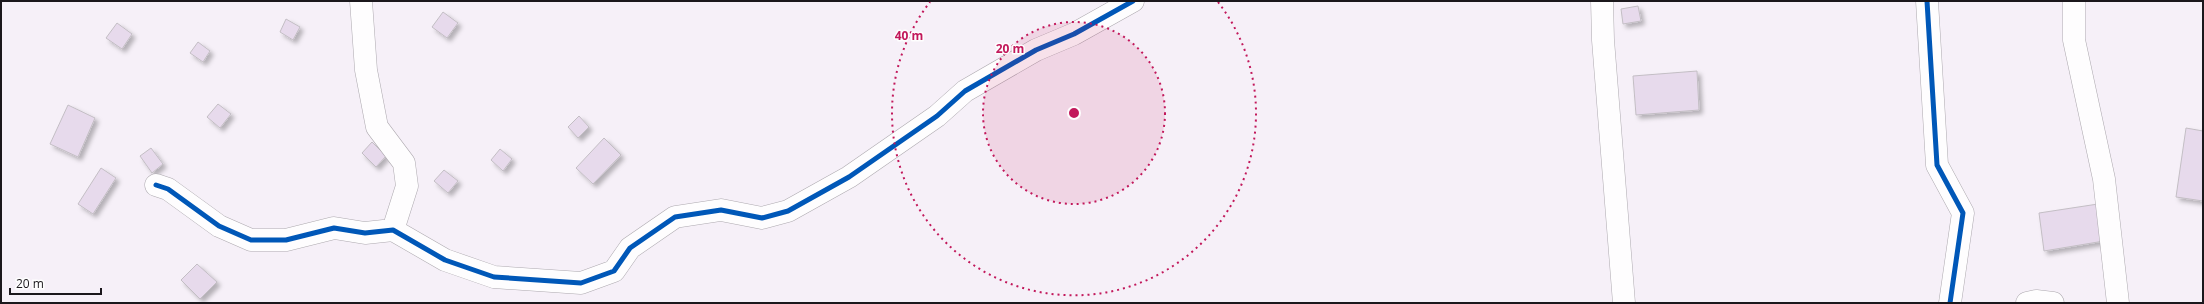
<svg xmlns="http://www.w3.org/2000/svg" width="2204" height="304" font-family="'Open Sans',sans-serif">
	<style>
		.building { fill: #e7daec; stroke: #c3bec4; filter: url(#shadow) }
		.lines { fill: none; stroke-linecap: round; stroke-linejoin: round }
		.minor-casing { stroke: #ada9af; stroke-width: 23 }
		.minor { stroke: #fefdfe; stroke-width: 22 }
		.cycleway-casing { stroke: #fefefe; stroke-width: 8 }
		.cycleway { stroke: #0057b8; stroke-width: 5 }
		.ring { fill: none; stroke: #c2185b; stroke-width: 2; stroke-dasharray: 2 4 }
		.centre { fill: #c2185b; stroke: #fefefe; stroke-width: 2 }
		.ring-label { font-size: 12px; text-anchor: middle; font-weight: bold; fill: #c2185b; stroke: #fefefe; stroke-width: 3; stroke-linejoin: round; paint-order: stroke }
	</style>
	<defs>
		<filter id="shadow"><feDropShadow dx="3.5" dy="3.5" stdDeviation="2" flood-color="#0004"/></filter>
	</defs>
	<rect width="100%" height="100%" fill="#f6f0f8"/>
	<path class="building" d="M 1638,6 L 1641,21 L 1623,24 L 1621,9 Z
		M 443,12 L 458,23 L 447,38 L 432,27 Z
		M 286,19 L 300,27 L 293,40 L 280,32 Z
		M 117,23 L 132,34 L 122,49 L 106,38 Z
		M 198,42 L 210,51 L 203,62 L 190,53 Z
		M 1697,71 L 1699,110 L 1636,115 L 1633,76 Z
		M 218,104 L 231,114 L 220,128 L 207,117 Z
		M 68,105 L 95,118 L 78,157 L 50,144 Z
		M 579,116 L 589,127 L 578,138 L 568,127 Z
		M 2186,128 L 2203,131 L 2203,201 L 2176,197 Z
		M 604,138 L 621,155 L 593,184 L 576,168 Z
		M 372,142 L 386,156 L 376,167 L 362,153 Z
		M 151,148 L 163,164 L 152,173 L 140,156 Z
		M 500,149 L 512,159 L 503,171 L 491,160 Z
		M 101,168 L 116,178 L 93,214 L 78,204 Z
		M 444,170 L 458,181 L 448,193 L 434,181 Z
		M 2098,204 L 2104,241 L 2044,251 L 2039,213 Z
		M 197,264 L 217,282 L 200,299 L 181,280 Z"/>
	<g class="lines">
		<defs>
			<path id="minor" d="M 361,1 L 366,70 L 377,127 L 404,163 L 407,186 L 393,230
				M 1602,1 L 1603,40 L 1624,303
				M 1927,1 L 1937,165 L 1963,213 L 1950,303
				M 2074,1 L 2074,40 L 2104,179 L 2118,303
				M 156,185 L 168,189 L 219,226 L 251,240 L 286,240 L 334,228 L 365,233 L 393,230 L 445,260 L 494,277 L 581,283 L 614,271 L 630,248 L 675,217 L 721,210 L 762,218 L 788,211 L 849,177 L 937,116 L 965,91 L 1036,50 L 1074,34 L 1133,1
				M 2027,303 L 2036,301 L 2053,303"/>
		</defs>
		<use href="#minor" class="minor-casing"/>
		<use href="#minor" class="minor"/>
		<defs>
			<path id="cycleway" d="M 1927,1 L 1937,165 L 1963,213 L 1950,303
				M 156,185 L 168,189 L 219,226 L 251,240 L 286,240 L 334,228 L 365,233 L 393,230 L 445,260 L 494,277 L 581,283 L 614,271 L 630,248 L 675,217 L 721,210 L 762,218 L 788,211 L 849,177 L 937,116 L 965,91 L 1036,50 L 1074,34 L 1133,1"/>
		</defs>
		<use href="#cycleway" class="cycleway-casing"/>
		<use href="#cycleway" class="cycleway"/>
	</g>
	<circle cx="1074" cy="113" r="91" fill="#c2185b" fill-opacity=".12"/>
	<g class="ring">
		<circle cx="1074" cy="113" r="91"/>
		<path d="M1218 2A182 182 0 1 1 930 2"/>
	</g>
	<circle cx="1074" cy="113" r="6" class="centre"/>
	<g class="ring-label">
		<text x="909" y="40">40 m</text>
		<text x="1010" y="53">20 m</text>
	</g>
	<rect width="2204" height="304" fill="none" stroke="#1b171c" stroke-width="4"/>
	<path d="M10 288v6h91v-6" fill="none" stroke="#1b171c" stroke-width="2"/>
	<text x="16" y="288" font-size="12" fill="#1b171c" stroke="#fefefe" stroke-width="3" paint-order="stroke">20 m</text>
</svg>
